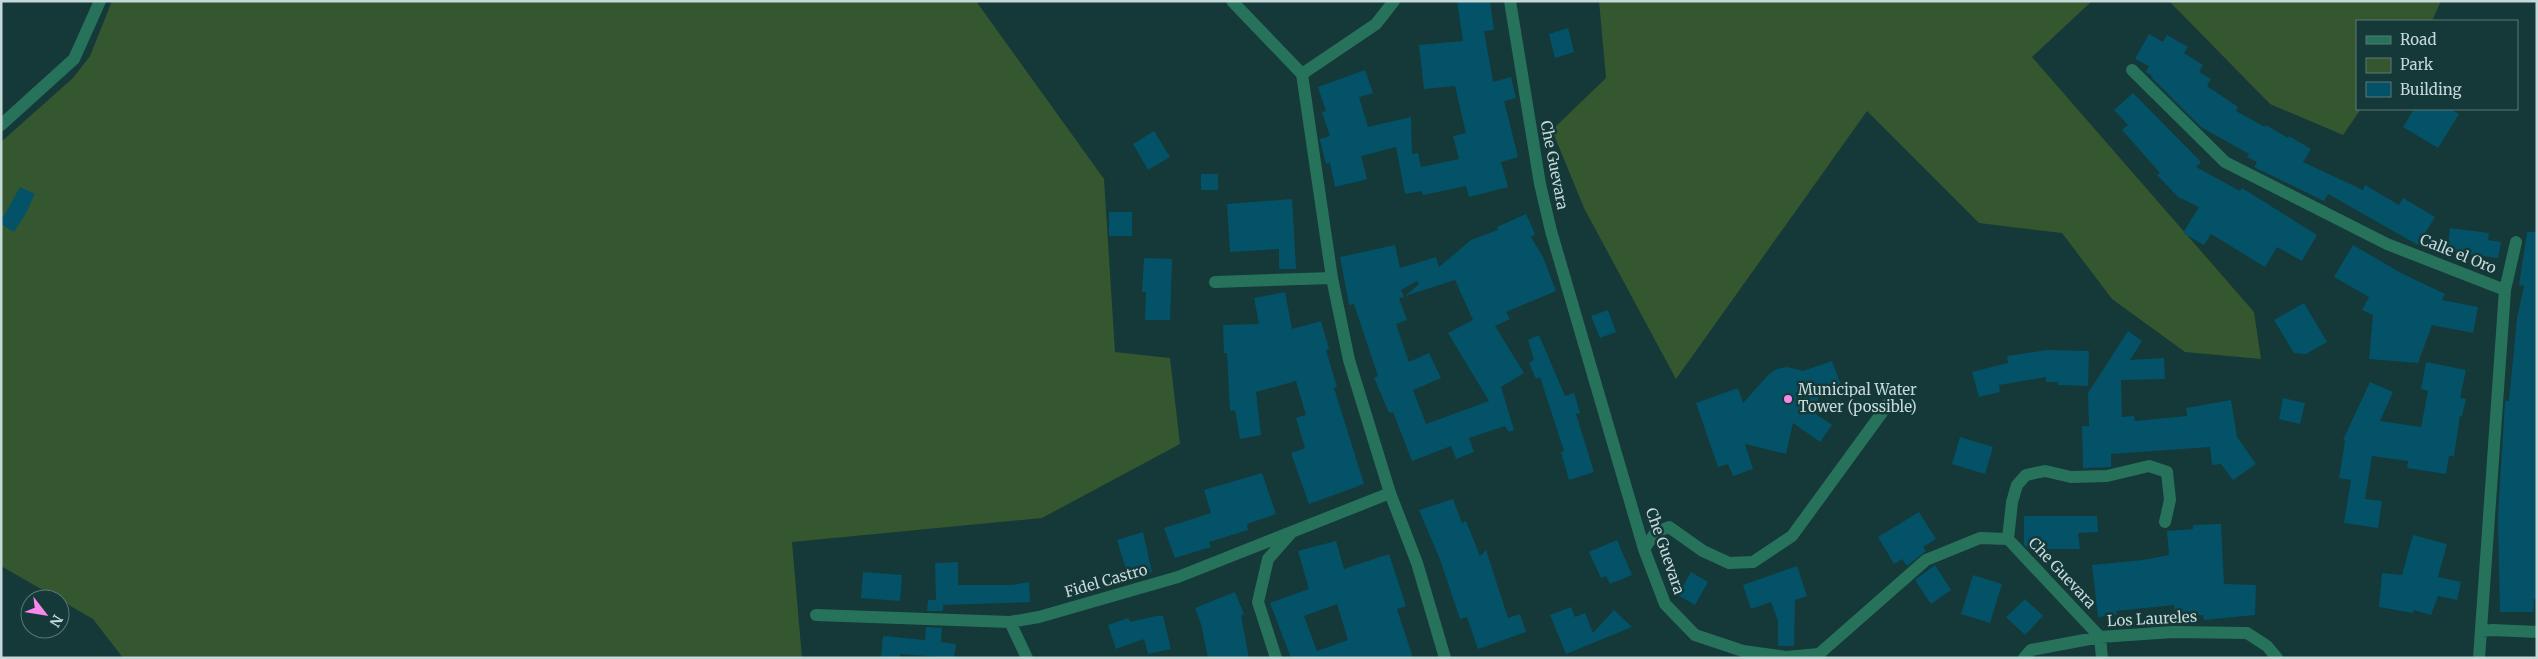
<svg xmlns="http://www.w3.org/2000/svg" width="2538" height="659" font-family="Merriweather,serif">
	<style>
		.green { fill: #345730 }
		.building { fill: #045267; fill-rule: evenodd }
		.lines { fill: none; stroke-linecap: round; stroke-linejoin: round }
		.street { stroke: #27725b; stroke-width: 12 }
		.poi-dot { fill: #f888ea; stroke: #153838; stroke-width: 2 }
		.labels { text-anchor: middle; stroke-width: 5; stroke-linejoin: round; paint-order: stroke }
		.street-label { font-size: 15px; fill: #c6d9d9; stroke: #153838 }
		.poi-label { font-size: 15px; fill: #c6d9d9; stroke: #153838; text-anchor: start }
	</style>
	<rect width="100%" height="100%" fill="#153838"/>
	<path class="green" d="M 112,1 L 976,1 L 1104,179 L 1115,352 L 1170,358 L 1180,444 L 1042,518 L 792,542 L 802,658 L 123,658 L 93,619 L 1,566 L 1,142 L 73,78 L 90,56 Z
		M 1599,1 L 2092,1 L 2032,57 L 2254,312 L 2261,359 L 2185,352 L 2112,299 L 2062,233 L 1979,223 L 1867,111 L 1676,379 L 1584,208 L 1552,130 L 1606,78 Z
		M 2169,1 L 2441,1 L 2432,21 L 2357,21 L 2357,109 L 2361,109 L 2343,135 L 2270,104 Z"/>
	<path class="building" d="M 1457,1 L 1490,1 L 1494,30 L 1484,31 L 1493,82 L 1511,77 L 1516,98 L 1504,101 L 1518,157 L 1501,162 L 1508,187 L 1469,197 L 1466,186 L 1423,195 L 1422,191 L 1405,194 L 1396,147 L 1361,156 L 1367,179 L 1335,187 L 1330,163 L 1326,164 L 1320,141 L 1320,139 L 1330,136 L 1322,112 L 1326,111 L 1318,87 L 1365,70 L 1373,93 L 1359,97 L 1368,127 L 1411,117 L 1412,154 L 1418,153 L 1421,167 L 1459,159 L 1453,136 L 1466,133 L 1455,86 L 1424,89 L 1419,45 L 1463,41 Z
		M 1568,28 L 1574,52 L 1555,58 L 1549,34 Z
		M 2149,34 L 2163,42 L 2167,35 L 2188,47 L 2184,53 L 2203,65 L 2199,72 L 2211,79 L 2207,86 L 2238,107 L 2236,111 L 2265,127 L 2266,125 L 2288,138 L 2289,136 L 2311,149 L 2303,162 L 2363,190 L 2365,185 L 2399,205 L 2403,198 L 2435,217 L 2418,245 L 2328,194 L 2324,201 L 2254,167 L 2257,162 L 2247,157 L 2249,154 L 2201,127 L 2151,77 L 2153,76 L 2146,72 L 2149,66 L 2135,59 Z
		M 2133,93 L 2201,162 L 2196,167 L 2240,191 L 2242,188 L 2317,235 L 2302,261 L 2277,247 L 2265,267 L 2211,234 L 2204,245 L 2183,233 L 2199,207 L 2178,197 L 2157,175 L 2160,173 L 2122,130 L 2128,125 L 2114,110 Z
		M 2414,109 L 2450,109 L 2459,114 L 2438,148 L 2403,127 Z
		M 1154,131 L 1170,157 L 1148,170 L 1133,144 Z
		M 1201,174 L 1218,174 L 1218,190 L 1201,190 Z
		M 20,187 L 35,194 L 25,215 L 14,232 L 1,224 L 1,221 Z
		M 1292,199 L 1296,269 L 1279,269 L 1279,249 L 1230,252 L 1227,204 Z
		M 1109,212 L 1132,212 L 1132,236 L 1109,236 Z
		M 1526,214 L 1535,234 L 1531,237 L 1543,257 L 1556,291 L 1506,312 L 1510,319 L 1495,326 L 1524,373 L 1501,387 L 1514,430 L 1509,432 L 1505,426 L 1469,438 L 1474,452 L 1456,459 L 1451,446 L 1412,461 L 1393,412 L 1389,413 L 1374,378 L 1378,376 L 1354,304 L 1349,305 L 1340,257 L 1395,245 L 1400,268 L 1436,257 L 1439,267 L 1471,240 L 1498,230 L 1497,227 ZM 1455,280 L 1473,320 L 1448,333 L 1489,401 L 1426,424 L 1413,390 L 1441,378 L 1429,353 L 1409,362 L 1396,324 L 1407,320 L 1399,298 L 1404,297 L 1401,290 L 1417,281 L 1419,284 L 1405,296 Z
		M 2450,228 L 2489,233 L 2488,240 L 2501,242 L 2498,258 L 2447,252 Z
		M 2527,232 L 2537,232 L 2537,599 L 2534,599 L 2533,612 L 2500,612 L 2498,516 L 2505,401 L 2509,401 L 2517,318 L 2524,286 L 2519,285 Z
		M 2353,245 L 2401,273 L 2445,294 L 2442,300 L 2478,307 L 2473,333 L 2432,325 L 2418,363 L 2369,359 L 2373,315 L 2362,310 L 2369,297 L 2334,277 Z
		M 1144,258 L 1172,259 L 1170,320 L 1145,320 L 1146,292 L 1142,292 Z
		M 1285,292 L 1292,329 L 1321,321 L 1329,349 L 1326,350 L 1337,387 L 1334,388 L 1364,484 L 1309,504 L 1291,453 L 1305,448 L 1296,418 L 1306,415 L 1296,381 L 1256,392 L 1261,435 L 1240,439 L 1235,410 L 1230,411 L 1227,353 L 1224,353 L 1223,325 L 1259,324 L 1254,298 Z
		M 2304,303 L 2327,342 L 2306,354 L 2294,353 L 2274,320 Z
		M 1608,310 L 1616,332 L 1600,338 L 1591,316 Z
		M 2128,331 L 2142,341 L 2130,360 L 2164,358 L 2165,379 L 2121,380 L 2122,417 L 2134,416 L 2135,421 L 2187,416 L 2186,408 L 2231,400 L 2237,437 L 2256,464 L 2233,480 L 2221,464 L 2212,465 L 2210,447 L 2111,454 L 2111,467 L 2083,468 L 2082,426 L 2089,426 L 2088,393 Z
		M 1539,335 L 1565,396 L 1574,393 L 1580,413 L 1576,414 L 1594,472 L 1569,480 L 1561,452 L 1564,451 L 1540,377 L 1536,379 L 1529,363 L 1534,360 L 1528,340 Z
		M 2048,350 L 2089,351 L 2088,386 L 2058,385 L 2058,382 L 2046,382 L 2046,377 L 1999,385 L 2000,392 L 1979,397 L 1972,372 L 2008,363 L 2007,356 Z
		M 1832,361 L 1841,385 L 1819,393 L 1816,414 L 1832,425 L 1820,442 L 1793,423 L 1786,454 L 1745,444 L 1753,469 L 1733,476 L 1728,464 L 1718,467 L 1696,403 L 1738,388 L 1743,403 L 1769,374 L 1777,369 L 1787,367 L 1803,371 Z
		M 2426,362 L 2466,370 L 2460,398 L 2466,399 L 2462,416 L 2460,416 L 2454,456 L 2449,456 L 2446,474 L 2407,468 L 2408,461 L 2372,456 L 2365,499 L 2382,501 L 2378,528 L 2344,523 L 2351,480 L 2339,478 L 2345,441 L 2343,440 L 2370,382 L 2393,392 L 2380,421 L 2421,427 L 2428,391 L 2421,389 Z
		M 2283,398 L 2305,403 L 2300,424 L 2279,419 Z
		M 1960,437 L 1993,447 L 1985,474 L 1952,464 Z
		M 1262,473 L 1276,514 L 1247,524 L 1248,530 L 1209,542 L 1211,547 L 1175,558 L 1164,528 L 1211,513 L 1204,490 Z
		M 1453,499 L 1462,523 L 1466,521 L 1480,556 L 1486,550 L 1508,618 L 1520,614 L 1526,632 L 1478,649 L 1467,617 L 1460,619 L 1441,562 L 1419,510 Z
		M 1919,512 L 1936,539 L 1923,547 L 1926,551 L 1907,566 L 1902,559 L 1894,564 L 1878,537 Z
		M 2024,516 L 2097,516 L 2098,532 L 2078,533 L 2080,549 L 2029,549 L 2024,545 Z
		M 2221,524 L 2224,584 L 2256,585 L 2255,615 L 2204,620 L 2203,615 L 2175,617 L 2174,605 L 2116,611 L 2117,615 L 2098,617 L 2092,565 L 2143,560 L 2169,555 L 2167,531 L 2193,529 L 2193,525 Z
		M 1143,532 L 1152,572 L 1129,579 L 1117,540 Z
		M 2413,535 L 2447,544 L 2438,577 L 2461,582 L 2457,600 L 2438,596 L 2431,615 L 2414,610 L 2413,613 L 2379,607 L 2382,573 L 2402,575 Z
		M 1617,540 L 1632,575 L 1610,584 L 1606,576 L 1601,578 L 1589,552 Z
		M 1336,541 L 1344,569 L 1389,554 L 1406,606 L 1397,609 L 1413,658 L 1291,658 L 1270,603 L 1309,589 L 1298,551 ZM 1337,604 L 1348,640 L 1317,651 L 1304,616 Z
		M 958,562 L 958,585 L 1012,585 L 1029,582 L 1030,602 L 943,605 L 943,611 L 927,611 L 928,600 L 936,600 L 935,563 Z
		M 1935,565 L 1951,590 L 1931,604 L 1915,580 Z
		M 1797,566 L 1807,596 L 1795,600 L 1794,646 L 1778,646 L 1778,621 L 1771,602 L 1751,609 L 1743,585 Z
		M 863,572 L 902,575 L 900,601 L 861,598 Z
		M 1691,572 L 1708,582 L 1695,605 L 1678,595 Z
		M 1973,575 L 2002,584 L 1990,623 L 1961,614 Z
		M 1235,592 L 1244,614 L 1241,616 L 1249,658 L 1208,658 L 1201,624 L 1195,608 Z
		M 2025,599 L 2043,616 L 2025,635 L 2006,617 Z
		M 1571,607 L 1575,617 L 1585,613 L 1593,633 L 1614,610 L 1632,627 L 1566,654 L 1550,615 Z
		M 1156,616 L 1163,616 L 1171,649 L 1148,654 L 1144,639 L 1116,649 L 1108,625 L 1128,618 L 1130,622 Z
		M 926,627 L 942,628 L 941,642 L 956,644 L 954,658 L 900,654 L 900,658 L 881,658 L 883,636 L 925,640 Z"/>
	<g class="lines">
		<path class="street" d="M 1232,1 L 1302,74
			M 1510,1 L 1540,184 L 1551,231 L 1644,549 L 1665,604 L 1695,635 L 1743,651 L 1786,657 L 1819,654 L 1926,560 L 1980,538 L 2008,539 L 2100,637 L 2102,658
			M 2132,70 L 2225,162 L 2387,244 L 2505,290 L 2479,658
			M 1302,74 L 1332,278 L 1349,360 L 1390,493 L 1417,563 L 1445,658
			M 1302,74 L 1376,24 L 1394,1
			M 1,125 L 74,59 L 100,1
			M 1215,282 L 1332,278
			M 2505,290 L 2516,242
			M 2008,539 L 2012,502 L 2017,485 L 2026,475 L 2045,471 L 2071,477 L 2107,476 L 2149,466 L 2167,472 L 2170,500 L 2165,522
			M 1644,549 L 1656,532 L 1669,527 L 1703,551 L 1729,563 L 1753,562 L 1792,536 L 1889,403
			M 816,615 L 1010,622 L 1039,617 L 1178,577 L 1390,493
			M 1010,622 L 1027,658
			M 2481,631 L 2493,630 L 2537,632
			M 1276,658 L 1258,602 L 1268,559 L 1291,533
			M 2024,658 L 2031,650 L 2100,637 L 2173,632 L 2247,633 L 2267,646 L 2277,658"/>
	</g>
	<circle class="poi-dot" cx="1788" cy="399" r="5"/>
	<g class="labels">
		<g class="street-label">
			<text transform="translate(1554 165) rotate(79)" y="5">Che Guevara</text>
			<text transform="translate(2458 254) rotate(22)" y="5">Calle el Oro</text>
			<text transform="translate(1665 551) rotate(71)" y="5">Che Guevara</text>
			<text transform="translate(2062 573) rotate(47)" y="5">Che Guevara</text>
			<text transform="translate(1106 581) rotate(-16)" y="5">Fidel Castro</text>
			<text transform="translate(2152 619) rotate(-3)" y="5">Los Laureles</text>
		</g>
		<g class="poi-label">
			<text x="1798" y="395">Municipal Water<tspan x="1798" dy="17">Tower (possible)</tspan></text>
		</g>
	</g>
	<rect width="2538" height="659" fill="none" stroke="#c6d9d9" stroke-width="5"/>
	<rect x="2356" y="20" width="162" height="90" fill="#153838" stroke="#5c7878"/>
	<rect x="2366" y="36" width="25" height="8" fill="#27725b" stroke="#5c7878"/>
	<text x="2400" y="45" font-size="15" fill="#c6d9d9">Road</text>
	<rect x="2366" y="58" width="25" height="15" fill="#345730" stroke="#5c7878"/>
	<text x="2400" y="70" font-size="15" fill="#c6d9d9">Park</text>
	<rect x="2366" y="82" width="25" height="15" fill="#045267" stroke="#5c7878"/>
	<text x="2400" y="95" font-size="15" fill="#c6d9d9">Building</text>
	<g transform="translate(45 614) rotate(121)"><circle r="24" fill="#153838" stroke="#5c7878"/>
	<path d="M0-4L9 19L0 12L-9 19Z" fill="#f888ea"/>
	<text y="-8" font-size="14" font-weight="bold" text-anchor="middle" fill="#c6d9d9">N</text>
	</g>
</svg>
